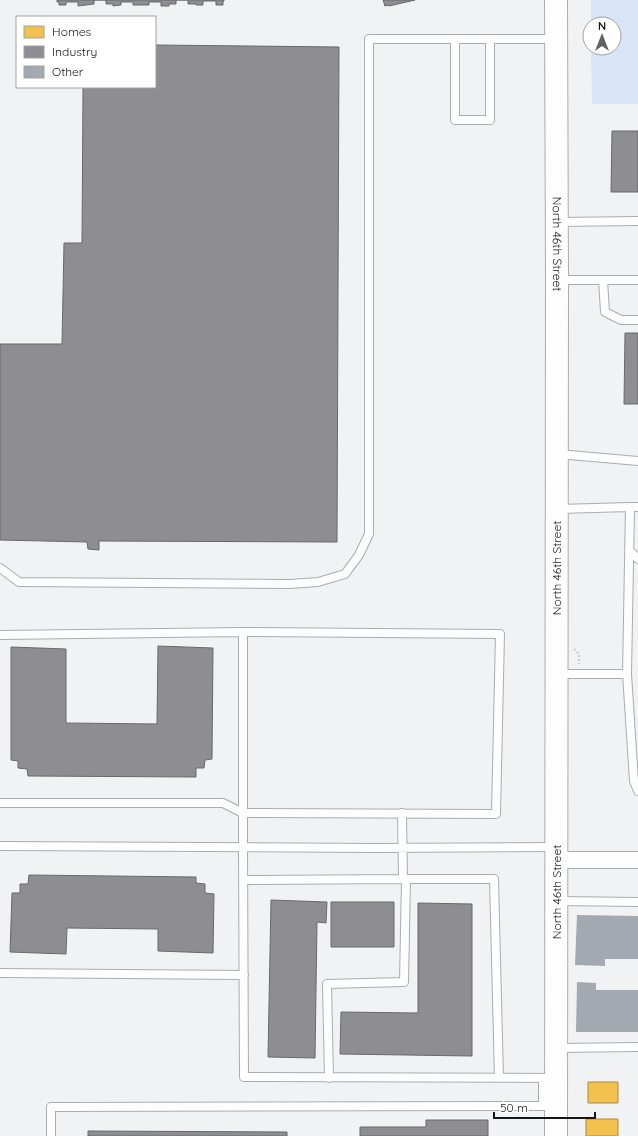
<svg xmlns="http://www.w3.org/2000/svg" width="638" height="1136" font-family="Quicksand,sans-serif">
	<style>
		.green { fill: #d7e5f7 }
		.homes { fill: #f2c14e; stroke: #af8d3e }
		.industry { fill: #8d8d92; stroke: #69696d }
		.building { fill: #a3a9b0 }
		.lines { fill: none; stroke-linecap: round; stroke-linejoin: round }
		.lane-casing { stroke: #abacae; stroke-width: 10 }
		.street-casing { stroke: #abacae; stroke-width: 18 }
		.secondary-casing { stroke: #abacae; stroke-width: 24 }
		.path { stroke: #d1d1d1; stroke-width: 2.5; stroke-dasharray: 2 2; stroke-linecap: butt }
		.lane { stroke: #fdfdfd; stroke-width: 8 }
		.street { stroke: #fdfdfd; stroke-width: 16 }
		.secondary { stroke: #fdfdfd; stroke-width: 22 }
		.labels { text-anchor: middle; stroke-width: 4; stroke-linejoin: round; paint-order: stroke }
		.street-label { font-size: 12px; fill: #141517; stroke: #fff }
	</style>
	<rect width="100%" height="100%" fill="#f0f2f4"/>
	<path class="green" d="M 591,0 L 638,0 L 638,104 L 592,104 L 591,48 L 614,48 L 614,24 L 591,24 Z"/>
	<path class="homes" d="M 588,1082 L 618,1082 L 618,1103 L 588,1103 Z
		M 586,1119 L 618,1119 L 618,1136 L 586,1136 Z"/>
	<path class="industry" d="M 57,0 L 224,0 L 224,1 L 223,1 L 223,5 L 216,5 L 216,1 L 203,1 L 203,5 L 196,5 L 196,4 L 188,4 L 188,0 L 176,0 L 176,4 L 169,4 L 169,6 L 161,6 L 161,2 L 149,2 L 149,5 L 133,5 L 133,2 L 121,2 L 121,5 L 113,6 L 113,4 L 106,4 L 106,0 L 94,0 L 94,4 L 78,6 L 78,2 L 66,2 L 66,5 L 59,5 L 59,2 L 57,2 Z
		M 383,0 L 415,0 L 389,6 L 389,5 L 385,6 Z
		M 155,45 L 339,47 L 337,542 L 99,541 L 99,550 L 88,549 L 87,542 L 0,540 L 0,344 L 62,344 L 64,243 L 82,243 L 83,87 L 155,87 Z
		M 612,131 L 638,131 L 638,192 L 611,192 Z
		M 625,333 L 638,333 L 638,404 L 624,404 Z
		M 158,646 L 213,648 L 212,759 L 205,760 L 204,768 L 196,768 L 196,777 L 28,776 L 27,769 L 18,768 L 18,761 L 11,760 L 11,647 L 66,649 L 66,723 L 157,724 Z
		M 29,875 L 196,877 L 196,883 L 205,884 L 205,893 L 214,894 L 213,953 L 158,951 L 158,929 L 67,928 L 66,954 L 10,952 L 12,893 L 20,893 L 20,884 L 28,884 Z
		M 271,900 L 327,902 L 326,923 L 317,922 L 315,1058 L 268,1057 Z
		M 331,902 L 394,902 L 394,947 L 331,947 Z
		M 418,903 L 472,904 L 472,1056 L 340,1054 L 341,1012 L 418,1013 Z
		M 426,1120 L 488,1120 L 488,1136 L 360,1136 L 360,1127 L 426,1127 Z
		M 88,1131 L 287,1132 L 287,1136 L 88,1136 Z"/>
	<path class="building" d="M 577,915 L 638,916 L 638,959 L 605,959 L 605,966 L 575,965 Z
		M 577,982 L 596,983 L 596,990 L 638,990 L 638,1032 L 576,1032 Z"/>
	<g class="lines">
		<defs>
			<path id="lane" d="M 455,39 L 455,120 L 490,120 L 490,39
				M 557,222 L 638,221
				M 557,280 L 638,280
				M 603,280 L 605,312 L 621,320 L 638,320
				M 558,454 L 638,461
				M 630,507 L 638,507
				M 629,550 L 638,559
				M 0,568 L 19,582 L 290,584 L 318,582 L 345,574 L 359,555 L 369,534 L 369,39 L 555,39
				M 0,635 L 243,632
				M 557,674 L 627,674 L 630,507 L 558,509
				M 627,674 L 634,781 L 638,791
				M 0,803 L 223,803 L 243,813 L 496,814 L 500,634 L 243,632 L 243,847 L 244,1077 L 556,1078
				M 402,813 L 403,879 L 494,879 L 499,1078
				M 0,846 L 375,848 L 556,847
				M 243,880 L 403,879
				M 557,901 L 638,902
				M 0,973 L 244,975
				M 557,1048 L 638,1047
				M 329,1078 L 327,984 L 404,982 L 406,879
				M 543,1078 L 543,1106
				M 51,1136 L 51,1107 L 556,1106"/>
			<path id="street" d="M 556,860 L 638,860"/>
			<g id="secondary">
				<path id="s1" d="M 556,0 L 557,280 L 556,1136"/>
			</g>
		</defs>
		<use href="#lane" class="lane-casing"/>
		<use href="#street" class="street-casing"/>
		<use href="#secondary" class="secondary-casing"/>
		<path class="path" d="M 574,649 L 579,654 L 579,664"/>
		<use href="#lane" class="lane"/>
		<use href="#street" class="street"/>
		<use href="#secondary" class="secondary"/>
	</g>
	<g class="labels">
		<g class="street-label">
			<text dy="4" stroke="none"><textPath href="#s1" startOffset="244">North 46th Street</textPath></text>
			<text transform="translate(557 568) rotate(-90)" y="4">North 46th Street</text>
			<text transform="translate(557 892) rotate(-90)" y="4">North 46th Street</text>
		</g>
	</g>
	<rect x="16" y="16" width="140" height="72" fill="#ffffff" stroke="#a1a1a2"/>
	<rect x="24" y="26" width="20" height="12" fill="#f2c14e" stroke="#a1a1a2"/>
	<text x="52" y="36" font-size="12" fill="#141517">Homes</text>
	<rect x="24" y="46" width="20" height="12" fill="#8d8d92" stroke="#a1a1a2"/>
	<text x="52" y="56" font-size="12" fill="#141517">Industry</text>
	<rect x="24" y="66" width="20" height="12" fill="#a3a9b0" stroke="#a1a1a2"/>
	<text x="52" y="76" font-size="12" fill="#141517">Other</text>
	<g transform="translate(602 36)"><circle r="19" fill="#ffffff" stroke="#a1a1a2"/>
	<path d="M0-3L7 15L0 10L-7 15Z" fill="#616264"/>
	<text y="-6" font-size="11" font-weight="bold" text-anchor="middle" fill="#141517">N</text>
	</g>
	<path d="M494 1112v6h101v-6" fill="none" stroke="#141517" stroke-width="2"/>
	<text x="500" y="1112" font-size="12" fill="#141517" stroke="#ffffff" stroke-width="3" paint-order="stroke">50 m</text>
</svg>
